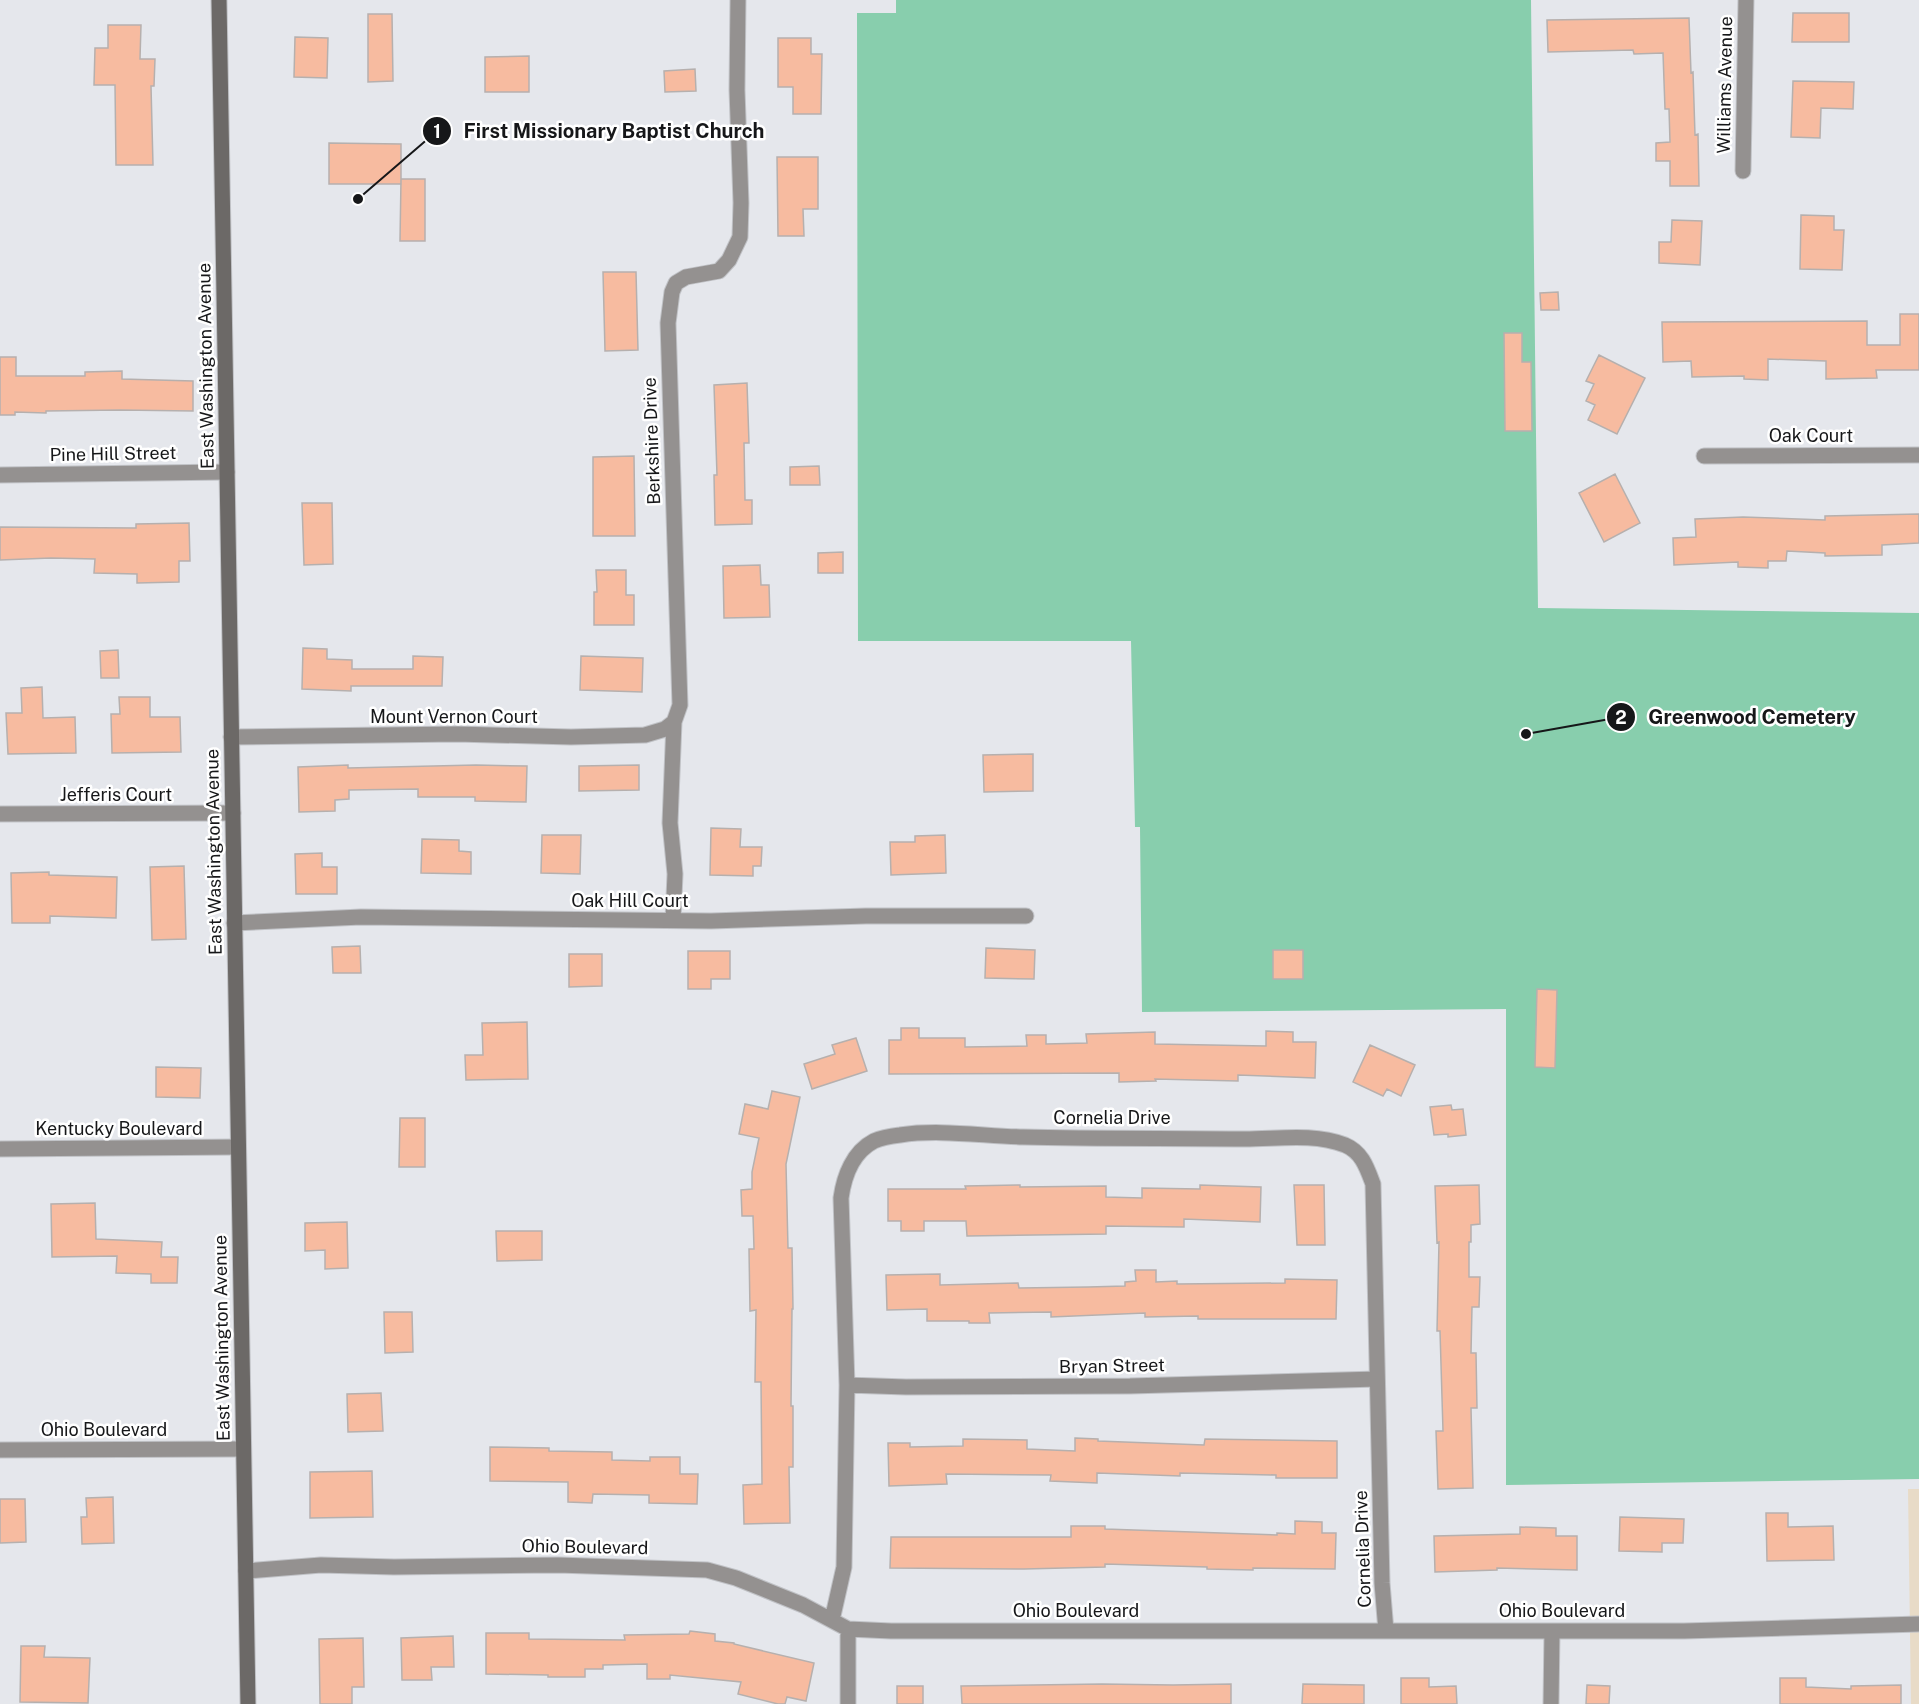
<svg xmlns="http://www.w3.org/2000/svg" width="1919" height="1704" font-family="'Public Sans',sans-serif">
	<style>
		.commercial { fill: #e8dbc7 }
		.green { fill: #88cead }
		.building { fill: #f7bba0; stroke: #b6b0ae; stroke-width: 1.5 }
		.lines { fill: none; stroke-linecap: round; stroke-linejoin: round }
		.street-casing { stroke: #c0c2c6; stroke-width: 17 }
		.secondary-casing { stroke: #c0c2c6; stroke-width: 17 }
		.street { stroke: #949190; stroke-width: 15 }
		.secondary { stroke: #6c6967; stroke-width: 15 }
		.labels { text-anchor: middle; stroke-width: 5; stroke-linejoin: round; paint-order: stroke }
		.street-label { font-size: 18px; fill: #161719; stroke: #fff }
		.leader { fill: none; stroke: #161719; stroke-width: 2 }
		.callout-dot { fill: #161719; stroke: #fff; stroke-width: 2 }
		.mark-label { font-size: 18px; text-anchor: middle; font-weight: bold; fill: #fff }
		.callout-label { font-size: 20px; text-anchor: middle; font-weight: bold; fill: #161719; stroke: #fff; stroke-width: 5; stroke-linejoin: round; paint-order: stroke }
	</style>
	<rect width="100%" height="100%" fill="#e5e7ec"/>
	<path class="commercial" d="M 1908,1489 L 1919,1489 L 1919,1704 L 1911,1704 Z"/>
	<path class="green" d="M 896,0 L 1531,0 L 1538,608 L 1919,613 L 1919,1479 L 1506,1485 L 1506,1009 L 1142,1012 L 1140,827 L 1135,827 L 1131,641 L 858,641 L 857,13 L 896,13 Z"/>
	<path class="building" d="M 1793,13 L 1849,13 L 1849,42 L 1792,42 Z
		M 368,14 L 392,14 L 393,81 L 368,82 Z
		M 1689,18 L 1691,73 L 1693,72 L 1695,135 L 1698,134 L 1699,186 L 1670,186 L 1670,161 L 1656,161 L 1656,143 L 1670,142 L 1669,109 L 1665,109 L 1663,53 L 1634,54 L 1633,50 L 1548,52 L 1547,20 Z
		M 108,25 L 141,25 L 140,59 L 155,59 L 154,86 L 151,86 L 153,165 L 116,165 L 115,85 L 94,85 L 95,48 L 108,48 Z
		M 295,37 L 328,38 L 327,78 L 294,77 Z
		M 778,38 L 811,38 L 811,54 L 822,54 L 821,114 L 793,114 L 793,87 L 778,87 Z
		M 529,56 L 529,92 L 485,92 L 485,57 Z
		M 695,69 L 696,91 L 665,92 L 664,71 Z
		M 1793,81 L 1854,82 L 1853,109 L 1821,108 L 1820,138 L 1791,137 Z
		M 329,143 L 401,144 L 401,184 L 329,184 Z
		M 777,157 L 818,157 L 818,209 L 803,209 L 804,236 L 778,236 Z
		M 401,179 L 425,179 L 425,241 L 400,241 Z
		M 1801,215 L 1834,216 L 1834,230 L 1844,230 L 1842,270 L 1800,269 Z
		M 1672,220 L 1702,221 L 1700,265 L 1659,263 L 1659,242 L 1671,242 Z
		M 603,272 L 636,272 L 638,350 L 605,351 Z
		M 1558,292 L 1559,310 L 1541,310 L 1540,293 Z
		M 1900,314 L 1919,314 L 1919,370 L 1876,370 L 1877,378 L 1826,379 L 1826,361 L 1768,359 L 1768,380 L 1744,379 L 1744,376 L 1692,377 L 1691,361 L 1663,362 L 1662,322 L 1867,321 L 1867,345 L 1900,345 Z
		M 1504,333 L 1522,333 L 1522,362 L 1531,362 L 1532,431 L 1505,431 Z
		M 1599,355 L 1645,378 L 1617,434 L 1588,420 L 1595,405 L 1586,401 L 1594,384 L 1586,381 Z
		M 0,357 L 16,357 L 16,376 L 85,376 L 85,372 L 122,371 L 122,379 L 193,381 L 193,411 L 120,410 L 46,411 L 46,413 L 15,412 L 15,415 L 0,415 Z
		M 747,383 L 749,443 L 744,443 L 745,500 L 752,500 L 752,524 L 715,525 L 714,475 L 717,475 L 714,385 Z
		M 634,456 L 635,536 L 593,536 L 593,457 Z
		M 819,466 L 820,485 L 790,485 L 790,467 Z
		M 1615,474 L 1640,523 L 1604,542 L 1579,493 Z
		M 302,503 L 332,503 L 333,564 L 304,565 Z
		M 1919,514 L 1919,543 L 1882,545 L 1882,555 L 1825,556 L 1825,553 L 1787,551 L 1786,561 L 1768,561 L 1768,568 L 1738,567 L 1738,562 L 1674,565 L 1673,538 L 1696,537 L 1695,519 L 1743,517 L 1825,520 L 1825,516 Z
		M 189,523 L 190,561 L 179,561 L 179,582 L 137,583 L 137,574 L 94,573 L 95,559 L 51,558 L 0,560 L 0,527 L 136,528 L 136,524 Z
		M 843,552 L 843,573 L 818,573 L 818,553 Z
		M 760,565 L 761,585 L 769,585 L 770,617 L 724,618 L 723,566 Z
		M 596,570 L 626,570 L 626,595 L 634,595 L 634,625 L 594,625 L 594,592 L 597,592 Z
		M 303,648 L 327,649 L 327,659 L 352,660 L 352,669 L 413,669 L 413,656 L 443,657 L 442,686 L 351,686 L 351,691 L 302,689 Z
		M 118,650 L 119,678 L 101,678 L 100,651 Z
		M 581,656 L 643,658 L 642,692 L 580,690 Z
		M 42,687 L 43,718 L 75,717 L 76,753 L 8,754 L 6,713 L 22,713 L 21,688 Z
		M 119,697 L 150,697 L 150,717 L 180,717 L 181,752 L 112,753 L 111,714 L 120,714 Z
		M 1033,754 L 1033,791 L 984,792 L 983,755 Z
		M 348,765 L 348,768 L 476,765 L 527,766 L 526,802 L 475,801 L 475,797 L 418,797 L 418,789 L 349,790 L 349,799 L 335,800 L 335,811 L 299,812 L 298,767 Z
		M 639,765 L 639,790 L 579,791 L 579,766 Z
		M 711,828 L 741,829 L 740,847 L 762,847 L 761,866 L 753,866 L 753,876 L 710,875 Z
		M 542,835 L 581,835 L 580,874 L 541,873 Z
		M 945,835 L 946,873 L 891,875 L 890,842 L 915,842 L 915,836 Z
		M 422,839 L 459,840 L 459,851 L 471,852 L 471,874 L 421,873 Z
		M 322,853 L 322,867 L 337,867 L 337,894 L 296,894 L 295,854 Z
		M 184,866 L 186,939 L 152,940 L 150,867 Z
		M 49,872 L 49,875 L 117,877 L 116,918 L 50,916 L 50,923 L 12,923 L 11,873 Z
		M 360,946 L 361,973 L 333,973 L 332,947 Z
		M 986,948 L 1035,950 L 1034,979 L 985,978 Z
		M 1273,950 L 1303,950 L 1303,979 L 1273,979 Z
		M 688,951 L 730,951 L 730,979 L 711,979 L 711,989 L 688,989 Z
		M 569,954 L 602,954 L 602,986 L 569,987 Z
		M 1537,989 L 1557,990 L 1555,1068 L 1535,1067 Z
		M 527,1022 L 528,1079 L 466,1080 L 465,1055 L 483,1055 L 482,1023 Z
		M 901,1028 L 919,1028 L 919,1038 L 965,1038 L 965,1047 L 1027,1046 L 1026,1035 L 1046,1035 L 1046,1044 L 1087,1043 L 1086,1034 L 1155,1032 L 1155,1044 L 1266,1046 L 1266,1031 L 1293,1032 L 1293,1042 L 1316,1042 L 1315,1078 L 1238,1075 L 1238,1081 L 1155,1079 L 1156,1081 L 1119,1082 L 1119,1073 L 889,1074 L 889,1040 L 901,1040 Z
		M 856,1038 L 867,1071 L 812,1089 L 804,1064 L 835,1054 L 832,1045 Z
		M 1370,1045 L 1415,1065 L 1401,1096 L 1387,1089 L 1383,1096 L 1353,1082 Z
		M 156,1067 L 201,1068 L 200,1098 L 156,1097 Z
		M 772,1091 L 800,1097 L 786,1164 L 788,1248 L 792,1248 L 793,1309 L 792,1309 L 791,1406 L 793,1406 L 793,1467 L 789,1467 L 790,1523 L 744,1524 L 743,1485 L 762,1484 L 761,1382 L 755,1382 L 756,1310 L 750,1311 L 749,1249 L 754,1249 L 753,1216 L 742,1216 L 741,1190 L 752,1189 L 752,1172 L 759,1138 L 739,1134 L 745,1104 L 768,1109 Z
		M 1451,1105 L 1452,1110 L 1463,1109 L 1466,1135 L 1448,1137 L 1448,1134 L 1434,1135 L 1430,1107 Z
		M 400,1118 L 425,1118 L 425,1167 L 399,1167 Z
		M 1020,1185 L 1020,1187 L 1106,1186 L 1106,1197 L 1142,1198 L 1142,1188 L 1200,1189 L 1200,1185 L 1261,1187 L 1260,1222 L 1184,1219 L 1184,1227 L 1106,1226 L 1106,1234 L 967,1236 L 966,1221 L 924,1221 L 924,1231 L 901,1231 L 901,1221 L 888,1221 L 888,1189 L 966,1189 L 965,1186 Z
		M 1294,1185 L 1324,1185 L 1325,1245 L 1297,1245 Z
		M 1479,1185 L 1480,1224 L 1471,1225 L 1471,1242 L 1469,1242 L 1469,1277 L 1480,1277 L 1479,1307 L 1472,1307 L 1471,1353 L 1476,1353 L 1477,1408 L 1471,1408 L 1473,1488 L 1438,1489 L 1436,1431 L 1443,1431 L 1440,1331 L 1437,1331 L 1439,1242 L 1437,1243 L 1435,1186 Z
		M 95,1203 L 96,1239 L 162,1242 L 161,1257 L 178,1257 L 177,1283 L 151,1283 L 151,1274 L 116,1273 L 117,1256 L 52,1257 L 51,1204 Z
		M 347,1222 L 348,1268 L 325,1269 L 325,1250 L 305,1251 L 305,1223 Z
		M 496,1231 L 542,1231 L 542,1260 L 497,1261 Z
		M 1135,1270 L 1156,1270 L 1156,1282 L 1177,1281 L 1177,1284 L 1285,1283 L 1285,1279 L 1337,1280 L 1336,1319 L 1198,1319 L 1198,1316 L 1145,1317 L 1145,1313 L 1051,1317 L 1051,1312 L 989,1313 L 990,1323 L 969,1323 L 969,1321 L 927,1321 L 927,1309 L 887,1310 L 886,1275 L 940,1274 L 940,1285 L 1018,1283 L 1019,1288 L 1088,1287 L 1125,1286 L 1125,1282 L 1136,1281 Z
		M 384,1312 L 412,1312 L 413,1352 L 385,1353 Z
		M 381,1393 L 383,1431 L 348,1432 L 347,1394 Z
		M 1075,1438 L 1098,1439 L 1098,1441 L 1204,1445 L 1205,1439 L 1337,1441 L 1337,1478 L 1276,1478 L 1276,1475 L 1180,1473 L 1180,1476 L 1097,1473 L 1097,1483 L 1050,1481 L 1051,1475 L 946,1474 L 947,1484 L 889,1486 L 888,1443 L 910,1443 L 910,1447 L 963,1446 L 963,1439 L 1027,1440 L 1027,1449 L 1075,1451 Z
		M 490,1447 L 549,1448 L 549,1451 L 612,1452 L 612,1460 L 650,1461 L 650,1457 L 680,1457 L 680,1474 L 698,1474 L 697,1504 L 649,1503 L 649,1495 L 593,1494 L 592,1503 L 568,1502 L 568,1482 L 490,1481 Z
		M 372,1471 L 373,1517 L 310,1518 L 310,1472 Z
		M 113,1497 L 114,1543 L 82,1544 L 81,1517 L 87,1517 L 86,1498 Z
		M 0,1499 L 25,1499 L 26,1542 L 0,1543 Z
		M 1766,1513 L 1788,1513 L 1788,1527 L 1833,1526 L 1834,1560 L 1767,1561 Z
		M 1620,1517 L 1684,1519 L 1683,1543 L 1662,1543 L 1662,1552 L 1619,1551 Z
		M 1295,1521 L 1322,1522 L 1322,1533 L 1336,1533 L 1335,1569 L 1253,1568 L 1253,1570 L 1207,1569 L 1207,1567 L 1105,1564 L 1105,1567 L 1024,1569 L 890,1568 L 891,1537 L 1071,1537 L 1071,1526 L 1105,1526 L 1105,1529 L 1277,1535 L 1277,1533 L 1295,1534 Z
		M 1520,1527 L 1556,1528 L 1556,1536 L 1577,1536 L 1577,1570 L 1497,1568 L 1497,1570 L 1435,1572 L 1434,1536 L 1520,1534 Z
		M 690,1631 L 715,1634 L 715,1641 L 734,1643 L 734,1644 L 814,1663 L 806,1701 L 787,1697 L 785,1704 L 778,1704 L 738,1694 L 741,1682 L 670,1675 L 670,1679 L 647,1679 L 647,1664 L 603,1665 L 603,1669 L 585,1669 L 585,1677 L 548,1677 L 548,1675 L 486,1674 L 486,1633 L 529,1633 L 529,1639 L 625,1640 L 624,1635 L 689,1634 Z
		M 453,1636 L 454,1667 L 431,1667 L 432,1680 L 402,1680 L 401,1638 Z
		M 363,1638 L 364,1687 L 352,1687 L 352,1704 L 320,1704 L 319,1639 Z
		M 21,1646 L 45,1646 L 44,1657 L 90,1658 L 88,1703 L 20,1702 Z
		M 1401,1678 L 1429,1678 L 1429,1687 L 1456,1686 L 1457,1704 L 1401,1704 Z
		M 1780,1678 L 1806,1678 L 1806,1687 L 1851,1689 L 1851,1686 L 1901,1685 L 1901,1704 L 1780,1704 Z
		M 1102,1684 L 1173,1685 L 1231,1684 L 1231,1704 L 962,1704 L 961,1686 Z
		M 1303,1684 L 1364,1685 L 1364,1704 L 1302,1704 Z
		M 1587,1685 L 1610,1686 L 1609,1704 L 1586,1704 Z
		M 897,1686 L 923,1686 L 923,1704 L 897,1704 Z"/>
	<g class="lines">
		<defs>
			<path id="street" d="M 1743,171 L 1746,0
				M 1704,456 L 1919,455
				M 0,475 L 227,472
				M 231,737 L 457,734 L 571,737 L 645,735 L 665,729 L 674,722
				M 0,814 L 233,813
				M 673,920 L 675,874 L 670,823 L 674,722 L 680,705 L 668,323 L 672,292 L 676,283 L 686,277 L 719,271 L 729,260 L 740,237 L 741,203 L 737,90 L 738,0
				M 234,923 L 361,917 L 711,921 L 866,916 L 1026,916
				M 0,1149 L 238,1147
				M 847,1385 L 906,1387 L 1130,1386 L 1377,1379
				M 0,1450 L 243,1449
				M 246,1571 L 321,1565 L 394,1567 L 558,1565 L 707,1570 L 736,1578 L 803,1605 L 848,1629 L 891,1631 L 1684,1631 L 1919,1624
				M 832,1620 L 844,1567 L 847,1385 L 841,1198 C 844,1176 853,1152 874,1141 C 881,1138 892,1136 900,1135 C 940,1129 982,1136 1023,1137 C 1097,1139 1171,1138 1245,1139 C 1278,1139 1313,1133 1345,1145 C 1362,1152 1367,1168 1373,1184 L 1382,1583 L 1386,1631
				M 848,1629 L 848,1704
				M 1551,1704 L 1552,1631"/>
			<path id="secondary" d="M 219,0 L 248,1704"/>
		</defs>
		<use href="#street" class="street-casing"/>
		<use href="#secondary" class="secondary-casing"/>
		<use href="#street" class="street"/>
		<use href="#secondary" class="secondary"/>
	</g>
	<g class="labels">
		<g class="street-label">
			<text transform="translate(1725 85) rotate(-89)" y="6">Williams Avenue</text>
			<text transform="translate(206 366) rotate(-91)" y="6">East Washington Avenue</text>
			<text x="1811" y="442">Oak Court</text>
			<text transform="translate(652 441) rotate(-92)" y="6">Berkshire Drive</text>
			<text transform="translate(113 454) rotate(-1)" y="6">Pine Hill Street</text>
			<text x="454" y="723">Mount Vernon Court</text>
			<text x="116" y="801">Jefferis Court</text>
			<text transform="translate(214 852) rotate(-91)" y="6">East Washington Avenue</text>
			<text x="630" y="907">Oak Hill Court</text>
			<text x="1112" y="1124">Cornelia Drive</text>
			<text x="119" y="1135">Kentucky Boulevard</text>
			<text transform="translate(222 1338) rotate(-91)" y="6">East Washington Avenue</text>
			<text transform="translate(1112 1366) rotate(-1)" y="6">Bryan Street</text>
			<text x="104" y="1436">Ohio Boulevard</text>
			<text transform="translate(585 1547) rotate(1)" y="6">Ohio Boulevard</text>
			<text transform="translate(1363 1549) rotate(-92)" y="6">Cornelia Drive</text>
			<text x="1076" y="1617">Ohio Boulevard</text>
			<text x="1562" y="1617">Ohio Boulevard</text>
		</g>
	</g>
	<path class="leader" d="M358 199L437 131M1526 734L1621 717"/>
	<g class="callout-dot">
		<circle cx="358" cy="199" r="6"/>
		<circle cx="1526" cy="734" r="6"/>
		<circle cx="437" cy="131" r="15"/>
		<circle cx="1621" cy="717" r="15"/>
	</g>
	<g class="mark-label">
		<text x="437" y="138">1</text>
		<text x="1621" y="724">2</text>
	</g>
	<g class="callout-label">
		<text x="614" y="138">First Missionary Baptist Church</text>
		<text x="1752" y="724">Greenwood Cemetery</text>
	</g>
</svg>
